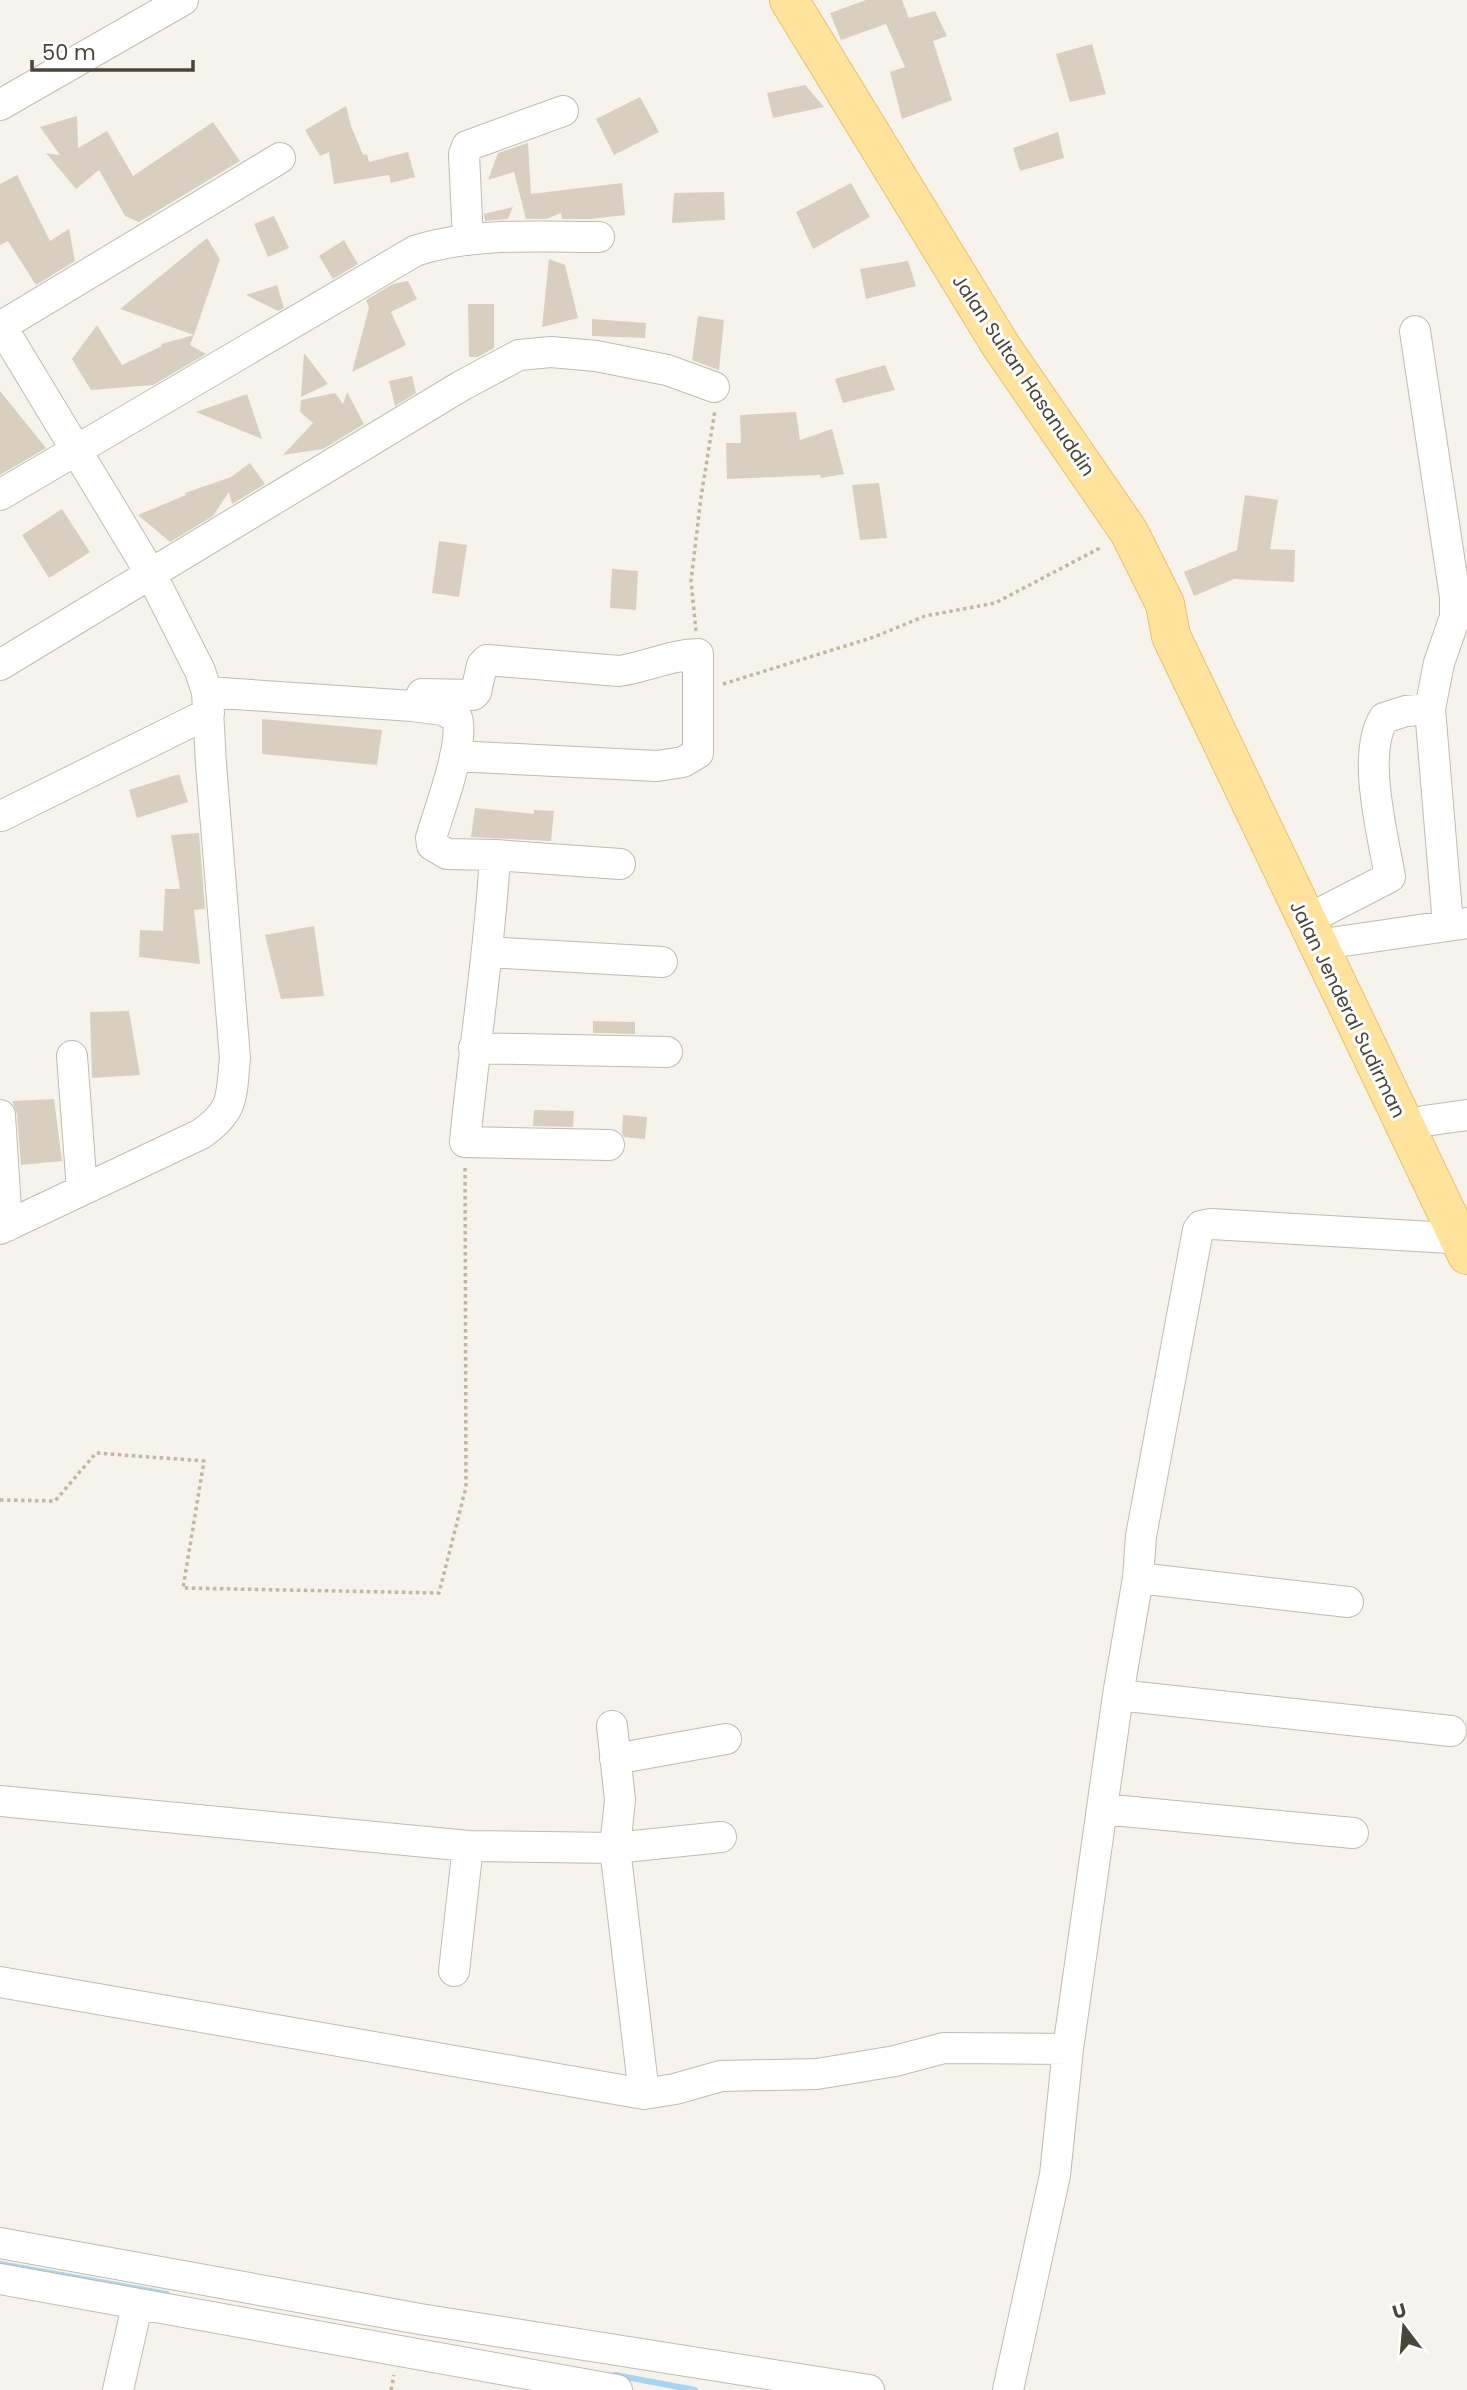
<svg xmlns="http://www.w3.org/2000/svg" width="1467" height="2390" font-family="Poppins,sans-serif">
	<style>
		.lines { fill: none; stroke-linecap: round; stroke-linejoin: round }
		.stream { stroke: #a9d4f2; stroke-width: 6 }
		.building { fill: #d8cfc1 }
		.minor-casing { stroke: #c2bbae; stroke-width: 32 }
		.major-casing { stroke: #e6c16a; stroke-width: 40 }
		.path { stroke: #c4b79f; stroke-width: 3.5; stroke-dasharray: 3.5 3.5; stroke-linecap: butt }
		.minor { stroke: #fff; stroke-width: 30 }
		.major { stroke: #ffe39c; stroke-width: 38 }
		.labels { text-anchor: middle; stroke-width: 6; stroke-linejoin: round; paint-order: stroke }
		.street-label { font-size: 19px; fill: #4b4439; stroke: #fff }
	</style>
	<rect width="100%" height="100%" fill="#f6f3ec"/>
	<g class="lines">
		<path class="stream" d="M 0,2264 L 167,2294
			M 615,2375 L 695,2390"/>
	</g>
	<path class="building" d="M 866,0 L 902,0 L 909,18 L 935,11 L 947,36 L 933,41 L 952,100 L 902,119 L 890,72 L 905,67 L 886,24 L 841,40 L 830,13 Z
		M 1092,44 L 1106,94 L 1070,102 L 1056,54 Z
		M 805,85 L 824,107 L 773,118 L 767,93 Z
		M 640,97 L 659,132 L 614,155 L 596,119 Z
		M 346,106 L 351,126 L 363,155 L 367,154 L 369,162 L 408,152 L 415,177 L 391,183 L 389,175 L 334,184 L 329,152 L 320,156 L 305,130 Z
		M 77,116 L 78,148 L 107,131 L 133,176 L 213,122 L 240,161 L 139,222 L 125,216 L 99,170 L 76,189 L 46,153 L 60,155 L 40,127 Z
		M 1058,132 L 1064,158 L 1020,171 L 1013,148 Z
		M 528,143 L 531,194 L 622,183 L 625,215 L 591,219 L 562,219 L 561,213 L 546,219 L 526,219 L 514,172 L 488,180 L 498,153 Z
		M 17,175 L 50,241 L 69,229 L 75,261 L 36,285 L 8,241 L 0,245 L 0,184 Z
		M 851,183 L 870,217 L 813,249 L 796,212 Z
		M 724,192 L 725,220 L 672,223 L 674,193 Z
		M 513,207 L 508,219 L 485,221 L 484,214 Z
		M 274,216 L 289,248 L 268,257 L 254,224 Z
		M 207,238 L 220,259 L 194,335 L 120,309 Z
		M 344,240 L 358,264 L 333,279 L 319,256 Z
		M 549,259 L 565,265 L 578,318 L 542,327 Z
		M 908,261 L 916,286 L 866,299 L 860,269 Z
		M 408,281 L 417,299 L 391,312 L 406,345 L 352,372 L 369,308 L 366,300 L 393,284 Z
		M 277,285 L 284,308 L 278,311 L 246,295 Z
		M 468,304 L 494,304 L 494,348 L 478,357 L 469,357 Z
		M 698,316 L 724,320 L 719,370 L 692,360 Z
		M 592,319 L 646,323 L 645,338 L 592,336 Z
		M 97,325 L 122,365 L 162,346 L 161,344 L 194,335 L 190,345 L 206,354 L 153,385 L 91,390 L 72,359 Z
		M 304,353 L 328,384 L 301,397 Z
		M 885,365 L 895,390 L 843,403 L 835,379 Z
		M 412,376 L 416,393 L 395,406 L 389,381 Z
		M 0,391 L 46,448 L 0,475 Z
		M 347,392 L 364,424 L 323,449 L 283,455 L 313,423 L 300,412 L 301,400 L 335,393 L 343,404 Z
		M 247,394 L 262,439 L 196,412 Z
		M 796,412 L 800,440 L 832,429 L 844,474 L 821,478 L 820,475 L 727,479 L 726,443 L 741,443 L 740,415 Z
		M 250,463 L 265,484 L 232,504 L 229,492 L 213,516 L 170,542 L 138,515 L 186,495 L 185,493 L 231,477 Z
		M 879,483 L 887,538 L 860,540 L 852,485 Z
		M 1245,495 L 1278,500 L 1270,549 L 1295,550 L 1294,582 L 1234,579 L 1194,596 L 1184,572 L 1237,550 Z
		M 62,509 L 90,552 L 49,578 L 22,535 Z
		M 439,541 L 467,545 L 459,597 L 432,593 Z
		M 612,569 L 638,571 L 636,610 L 610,608 Z
		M 262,719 L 382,730 L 377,765 L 262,754 Z
		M 179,774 L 188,802 L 137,818 L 129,790 Z
		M 475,808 L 534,814 L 534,810 L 554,811 L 551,841 L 471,837 Z
		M 199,833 L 205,909 L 194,910 L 200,964 L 139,957 L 140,930 L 163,931 L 165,889 L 180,889 L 171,835 Z
		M 314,926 L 324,996 L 281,999 L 265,935 Z
		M 129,1011 L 140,1075 L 92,1078 L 90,1012 Z
		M 593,1021 L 635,1022 L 635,1034 L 593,1033 Z
		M 54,1099 L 62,1161 L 21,1165 L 17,1114 L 12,1101 Z
		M 534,1110 L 574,1111 L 573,1127 L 533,1126 Z
		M 623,1115 L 647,1117 L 645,1139 L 624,1137 L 622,1133 Z"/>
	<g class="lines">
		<defs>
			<path id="minor" d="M 0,105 L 183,0
				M 468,240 L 464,154 L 467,146 L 563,111
				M 0,324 L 151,574 L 200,671 L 207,692 L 211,764 L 235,1058 C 231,1097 235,1110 201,1134 L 0,1229
				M 0,327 L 280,158
				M 1415,331 L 1455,597 L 1455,617 L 1439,663 L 1430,709 L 1448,925
				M 0,495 L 415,251 C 471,232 541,237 599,237
				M 0,665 L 461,386 L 519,355 L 551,352 L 596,356 L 667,370 L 714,387
				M 207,692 L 412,706 L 443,710 L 457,718 C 465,744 439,810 431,838 L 432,845 L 447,854 L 495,855 C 490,951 474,1046 465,1142 L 609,1145
				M 422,694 L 473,695 L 476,692 L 482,665 L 487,660 L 619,671 C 646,667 670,655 698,654 L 698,753 L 683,762 L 657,766 L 455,756
				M 1,816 L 209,713
				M 495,855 L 620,864
				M 1322,912 L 1390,877 C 1383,835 1361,754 1384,718 L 1406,711 L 1430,709
				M 1319,947 L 1337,942 L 1467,923
				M 487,952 L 662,962
				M 474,1048 L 667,1052
				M 72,1056 L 82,1190
				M 0,1115 L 7,1226
				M 1424,1121 L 1467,1115
				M 1138,1578 L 1348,1602
				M 1118,1695 L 1451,1731
				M 612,1726 L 620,1800 L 615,1848 L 644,2094
				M 615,1759 L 726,1739
				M 0,1801 L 468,1846 L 615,1848 L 721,1837
				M 1102,1809 L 1353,1833
				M 454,1971 L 468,1846
				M 0,1982 L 644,2094 L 675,2089 L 721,2076 L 817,2074 L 895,2061 L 944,2048 L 1068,2049
				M 0,2243 L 420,2319 L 869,2390
				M 0,2279 L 617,2390
				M 118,2390 L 137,2306
				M 1008,2390 L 1055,2175 L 1068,2049 L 1118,1695 L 1138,1578 L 1141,1536 L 1198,1230 L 1201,1226 L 1211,1224 L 1467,1239"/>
			<path id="major" d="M 789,0 L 1001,346 L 1129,532 L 1165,604 L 1171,636 L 1467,1255"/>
		</defs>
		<use href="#minor" class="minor-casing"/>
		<use href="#major" class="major-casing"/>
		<path class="path" d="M 696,631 L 691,581 L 701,497 L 715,410
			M 723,684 L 874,637 L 925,616 L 995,603 L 1102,547
			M 0,1500 L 55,1501 L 96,1453 L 204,1461 L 183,1588 L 439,1593 L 466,1487 L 465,1165
			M 391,2390 L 394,2375"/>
		<use href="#minor" class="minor"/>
		<use href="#major" class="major"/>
	</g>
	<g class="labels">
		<g class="street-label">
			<text transform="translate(1024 375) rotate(56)" y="7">Jalan Sultan Hasanuddin</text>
			<text transform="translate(1348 1009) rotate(64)" y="7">Jalan Jenderal Sudirman</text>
		</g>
	</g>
	<g transform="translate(1404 2327) rotate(344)" stroke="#ffffff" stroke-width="5" paint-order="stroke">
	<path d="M0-5L12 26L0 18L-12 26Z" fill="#4b4439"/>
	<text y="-10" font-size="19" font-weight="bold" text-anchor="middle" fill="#4b4439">U</text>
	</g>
	<path d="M32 60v10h161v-10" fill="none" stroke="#4b4439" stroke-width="3.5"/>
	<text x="42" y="60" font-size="21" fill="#4b4439" stroke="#ffffff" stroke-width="5" paint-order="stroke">50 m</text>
</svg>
